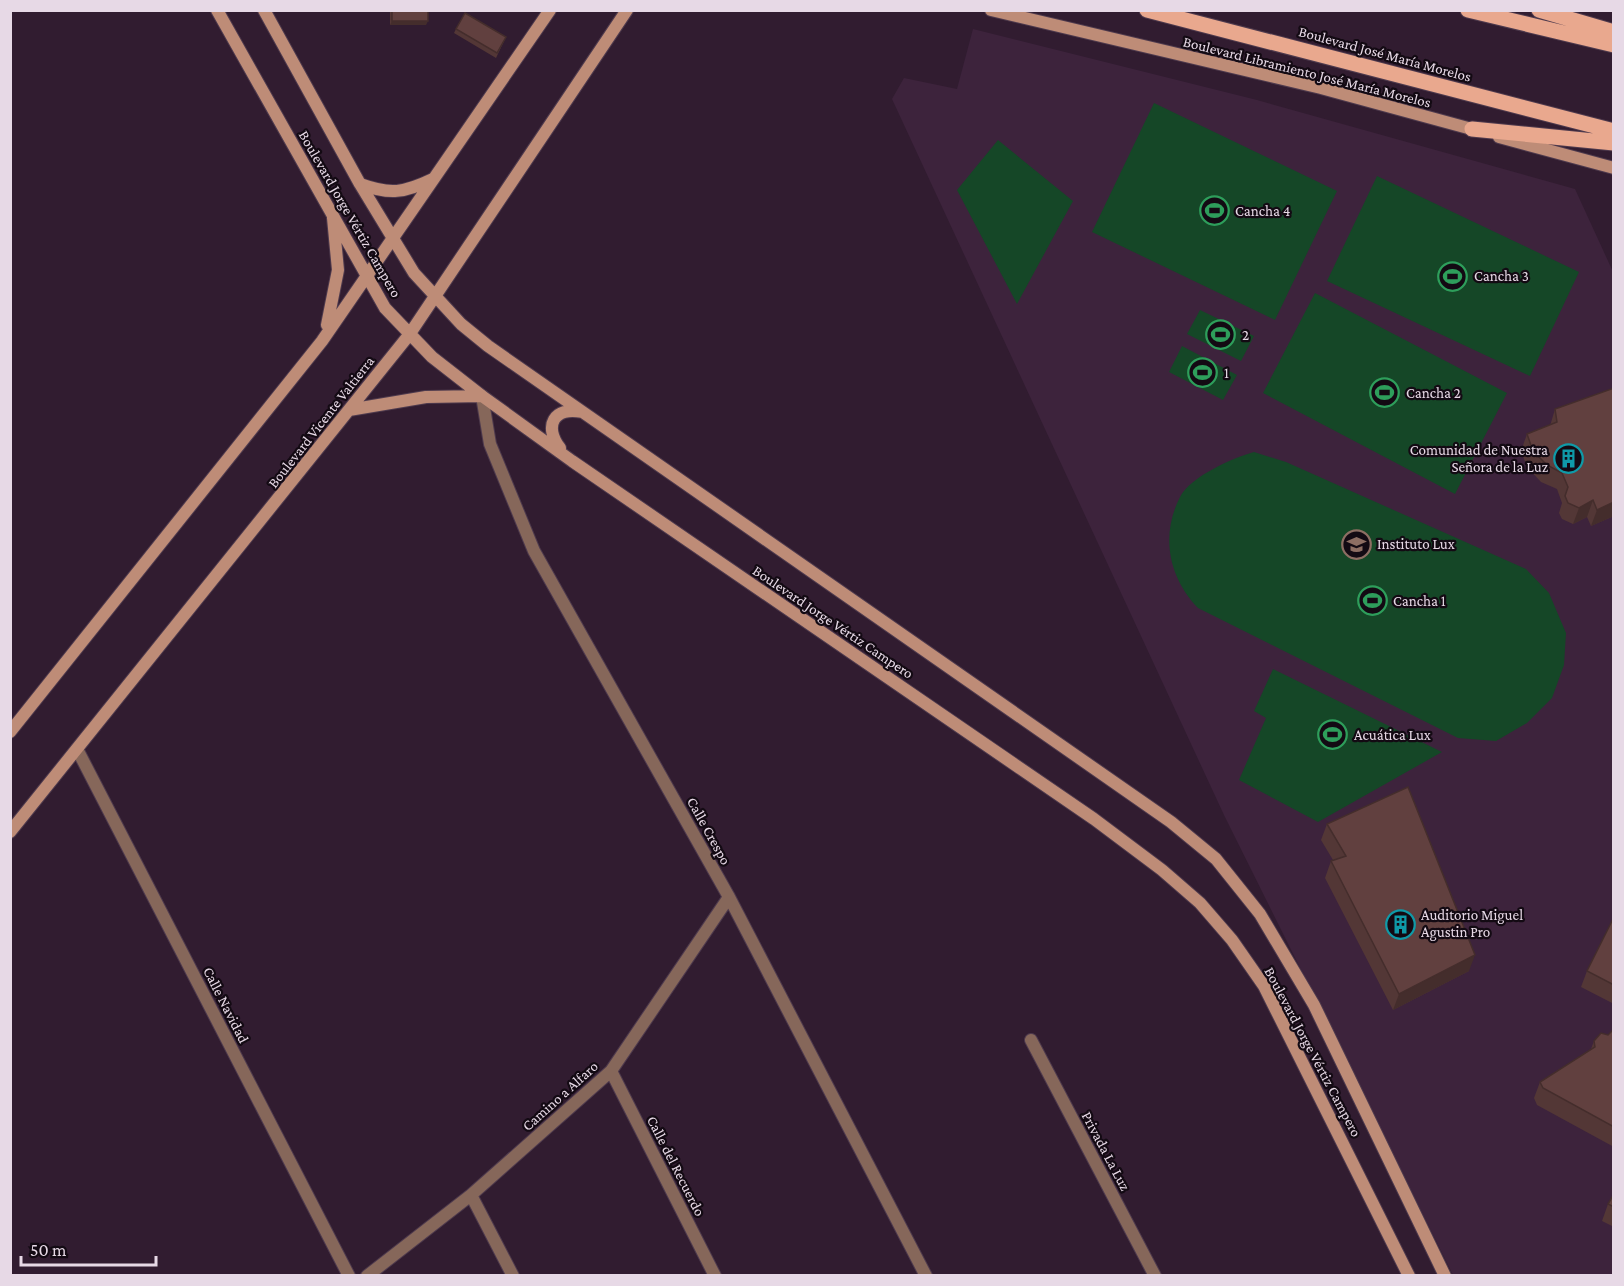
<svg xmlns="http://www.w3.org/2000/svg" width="1624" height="1286" font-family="'Crimson Pro',serif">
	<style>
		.built { fill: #3d233c }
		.green { fill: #154727 }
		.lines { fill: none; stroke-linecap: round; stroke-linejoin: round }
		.street-casing { stroke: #4e3a4d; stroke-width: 14 }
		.secondary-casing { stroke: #4e3a4d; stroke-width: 14 }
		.primary-casing { stroke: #4e3a4d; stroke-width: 17 }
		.street { stroke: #86675a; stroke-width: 12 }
		.secondary { stroke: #be8c77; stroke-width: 12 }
		.primary { stroke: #e9a88e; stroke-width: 15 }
		.wall { fill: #533736 }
		.shaded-wall { fill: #442d2c }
		.building { fill: #61403f; stroke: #442d2c; stroke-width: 1.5 }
		.labels { text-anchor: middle; stroke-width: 4.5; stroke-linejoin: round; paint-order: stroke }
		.street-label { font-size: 15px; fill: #e7d9e6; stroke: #130a13 }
		.poi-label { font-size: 15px; fill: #e7d9e6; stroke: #130a13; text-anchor: start }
	</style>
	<rect width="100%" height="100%" fill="#311c30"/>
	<path class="built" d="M 973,29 L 1257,100 L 1575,189 L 1614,274 L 1613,1275 L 1453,1275 L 1224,815 L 892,99 L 904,78 L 957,89 Z"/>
	<path class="green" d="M 1154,103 L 1337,191 L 1275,320 L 1092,232 Z
		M 998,140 L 1073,201 L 1017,304 L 957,190 Z
		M 1377,176 L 1579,272 L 1530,376 L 1327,281 Z
		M 1315,293 L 1507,393 L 1455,494 L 1263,393 Z
		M 1200,310 L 1254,336 L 1241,361 L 1187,334 Z
		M 1182,346 L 1237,375 L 1223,400 L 1169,372 Z
		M 1254,452 L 1286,462 L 1526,569 L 1549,593 L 1566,633 L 1564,665 L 1552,698 L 1527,723 L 1496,741 L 1458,738 L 1198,608 C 1169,578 1160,536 1180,497 C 1191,476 1233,458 1254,452 Z
		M 1273,669 L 1442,752 L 1318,822 L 1239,780 L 1266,718 L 1254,711 Z"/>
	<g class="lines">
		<defs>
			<path id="street" d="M 482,396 L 490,444 L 534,551 L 729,897 L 926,1276
				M 77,749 L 349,1276
				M 1031,1040 L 1155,1276
				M 611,1071 L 715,1276
				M 471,1195 L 513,1276
				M 367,1276 L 471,1195 L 611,1071 L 729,897"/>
			<path id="secondary" d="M 217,10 L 385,308 L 432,357 L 482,396 L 572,461 L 1094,819 L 1162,870 L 1200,903 L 1232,940 L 1264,986 L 1409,1276
				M 264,10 L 360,184 L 414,273 L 461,324 L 488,346 L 1171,822 L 1216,859 L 1260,914 L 1314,1005 L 1445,1276
				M 991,10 L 1321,88 L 1479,131
				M 1499,137 L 1614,168
				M 360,184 C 390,195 404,193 433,179
				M 327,325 L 338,270 L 333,218
				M 349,410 L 426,397 L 482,396
				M 560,448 C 543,426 554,406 582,412
				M 10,732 L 322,341 L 550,10
				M 10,832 L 409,335 L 627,10"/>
			<path id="primary" d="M 1147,10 L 1614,131
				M 1468,10 L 1614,45
				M 1539,10 L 1614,32
				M 1472,129 L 1614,143"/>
		</defs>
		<use href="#street" class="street-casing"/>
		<use href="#secondary" class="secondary-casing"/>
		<use href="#primary" class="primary-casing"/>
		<use href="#street" class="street"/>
		<use href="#secondary" class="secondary"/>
		<use href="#primary" class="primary"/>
	</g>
	<path class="wall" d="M 390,10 L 428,10 L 426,25 L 390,25 Z
		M 456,29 L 506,37 L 496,58 L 454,33 Z
		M 1614,388 L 1614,516 L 1591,526 L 1587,517 L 1573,524 L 1562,519 L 1559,513 L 1562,503 L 1557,489 L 1541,482 L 1527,467 L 1521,451 L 1527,434 L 1550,426 L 1555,409 Z
		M 1327,824 L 1469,971 L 1393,1010 L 1325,878 L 1331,861 L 1333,860 L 1321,840 Z
		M 1614,917 L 1614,1004 L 1581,987 L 1587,971 Z
		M 1614,1029 L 1614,1147 L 1537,1105 L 1534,1098 L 1540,1082 L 1591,1049 L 1594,1041 L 1608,1035 Z
		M 1614,1194 L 1614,1227 L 1602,1221 L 1608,1204 Z"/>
	<path class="shaded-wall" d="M 392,21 L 428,21 L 426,25 L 390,25 Z
		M 1593,500 L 1587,517 L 1573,524 L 1579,508 Z
		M 1614,502 L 1614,516 L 1591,526 L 1597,510 Z
		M 1475,955 L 1469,971 L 1393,1010 L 1399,994 Z"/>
	<path class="building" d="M 392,10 L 428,10 L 428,21 L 392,21 Z
		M 465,13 L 506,37 L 497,53 L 456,29 Z
		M 1614,388 L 1614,502 L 1597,510 L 1593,500 L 1579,508 L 1568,503 L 1565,496 L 1568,487 L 1562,473 L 1547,465 L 1533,451 L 1527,434 L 1557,422 L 1555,409 Z
		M 1408,787 L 1475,955 L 1399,994 L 1331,861 L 1346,856 L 1327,824 Z
		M 1614,917 L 1614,985 L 1587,971 Z
		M 1614,1029 L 1614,1127 L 1543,1088 L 1540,1082 L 1595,1047 L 1594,1041 L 1601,1033 L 1608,1035 Z
		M 1614,1194 L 1614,1207 L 1608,1204 Z"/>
	<defs>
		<symbol id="stadium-ring" viewBox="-11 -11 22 22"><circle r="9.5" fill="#130a13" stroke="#2e9e5b" stroke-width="1.5"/><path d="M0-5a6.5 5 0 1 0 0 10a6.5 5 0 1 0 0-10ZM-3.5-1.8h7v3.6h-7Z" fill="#2e9e5b"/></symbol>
		<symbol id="building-ring" viewBox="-11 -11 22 22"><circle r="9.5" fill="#130a13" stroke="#0f9aa8" stroke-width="1.5"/><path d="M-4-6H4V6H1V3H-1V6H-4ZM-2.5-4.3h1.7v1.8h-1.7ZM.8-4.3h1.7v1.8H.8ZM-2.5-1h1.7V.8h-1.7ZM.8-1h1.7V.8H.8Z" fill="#0f9aa8"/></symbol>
		<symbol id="school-ring" viewBox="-11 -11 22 22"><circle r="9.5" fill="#130a13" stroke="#8d6e63" stroke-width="1.5"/><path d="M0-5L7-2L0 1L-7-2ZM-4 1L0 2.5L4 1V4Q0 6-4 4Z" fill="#8d6e63"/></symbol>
	</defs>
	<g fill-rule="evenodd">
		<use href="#stadium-ring" x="1198" y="194" width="33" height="33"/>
		<use href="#stadium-ring" x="1436" y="260" width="33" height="33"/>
		<use href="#stadium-ring" x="1204" y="318" width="33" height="33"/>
		<use href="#stadium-ring" x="1186" y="356" width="33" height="33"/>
		<use href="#stadium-ring" x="1368" y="376" width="33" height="33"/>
		<use href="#building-ring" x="1552" y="442" width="33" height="33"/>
		<use href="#school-ring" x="1340" y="528" width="33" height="33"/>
		<use href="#stadium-ring" x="1356" y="584" width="33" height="33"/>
		<use href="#stadium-ring" x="1316" y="718" width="33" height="33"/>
		<use href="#building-ring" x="1384" y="908" width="33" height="33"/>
	</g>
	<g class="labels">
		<g class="street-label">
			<text transform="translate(1385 54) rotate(15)" y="5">Boulevard José María Morelos</text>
			<text transform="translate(1307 72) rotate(14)" y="5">Boulevard Libramiento José María Morelos</text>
			<text transform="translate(350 214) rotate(60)" y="5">Boulevard Jorge Vértiz Campero</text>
			<text transform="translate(321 422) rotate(-52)" y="5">Boulevard Vicente Valtierra</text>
			<text transform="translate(833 622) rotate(34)" y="5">Boulevard Jorge Vértiz Campero</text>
			<text transform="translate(709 831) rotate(61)" y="5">Calle Crespo</text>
			<text transform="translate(226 1005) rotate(63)" y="5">Calle Navidad</text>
			<text transform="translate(1313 1052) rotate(62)" y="5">Boulevard Jorge Vértiz Campero</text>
			<text transform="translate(560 1096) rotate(-42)" y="5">Camino a Alfaro</text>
			<text transform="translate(1106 1151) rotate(62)" y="5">Privada La Luz</text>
			<text transform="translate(676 1166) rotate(63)" y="5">Calle del Recuerdo</text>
		</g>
		<g class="poi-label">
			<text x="1235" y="216">Cancha 4</text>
			<text x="1474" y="281">Cancha 3</text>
			<text x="1242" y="340">2</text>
			<text x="1224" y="378">1</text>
			<text x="1406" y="398">Cancha 2</text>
			<text x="1548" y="455" text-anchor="end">Comunidad de Nuestra<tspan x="1548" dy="17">Señora de la Luz</tspan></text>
			<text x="1377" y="549">Instituto Lux</text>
			<text x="1393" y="606">Cancha 1</text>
			<text x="1354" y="740">Acuática Lux</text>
			<text x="1421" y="920">Auditorio Miguel<tspan x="1421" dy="17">Agustin Pro</tspan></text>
		</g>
	</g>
	<rect width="1624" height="1286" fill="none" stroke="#e7d9e6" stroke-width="24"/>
	<path d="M21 1256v9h135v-9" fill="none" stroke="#e7d9e6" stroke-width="3"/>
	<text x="30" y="1256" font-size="18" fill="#e7d9e6" stroke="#130a13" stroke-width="4.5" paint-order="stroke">50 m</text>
</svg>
